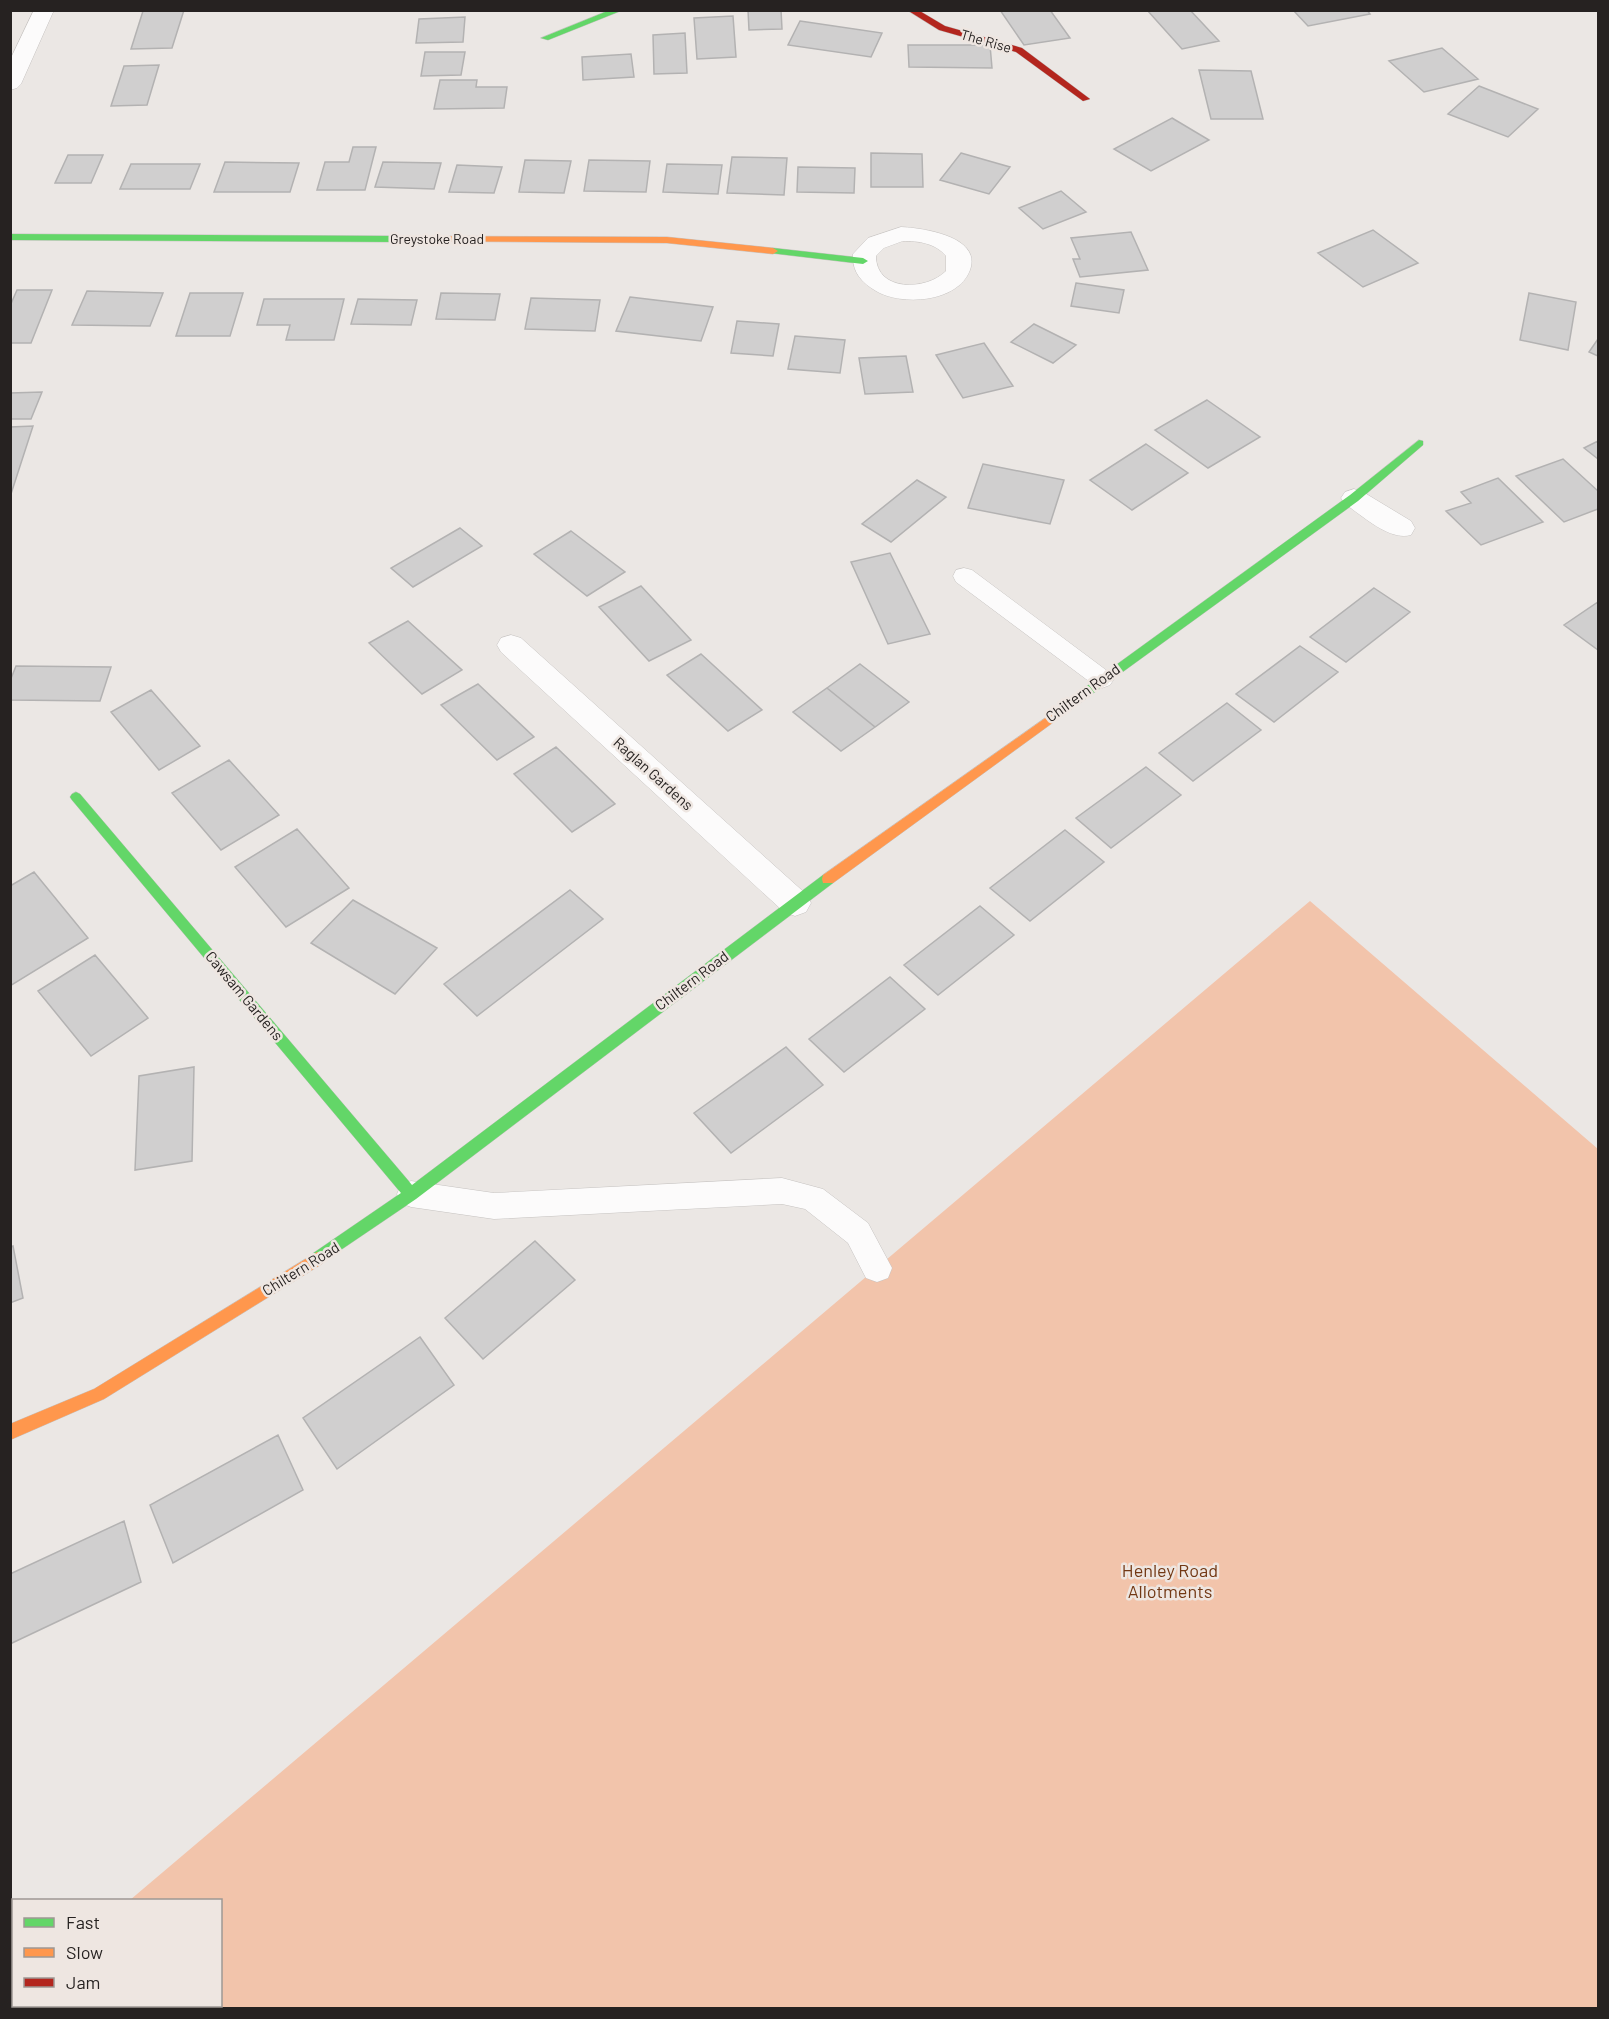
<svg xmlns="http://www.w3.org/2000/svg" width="1609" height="2019" font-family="Barlow,sans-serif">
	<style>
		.green { fill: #f2c4ab }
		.building { fill: #d0cfcf; stroke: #b3b2b2; stroke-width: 1.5 }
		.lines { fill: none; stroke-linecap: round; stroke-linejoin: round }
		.lane-casing { stroke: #c6c3c1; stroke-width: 1 }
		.street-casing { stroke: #c6c3c1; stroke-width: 1 }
		.fast-casing { stroke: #c6c3c1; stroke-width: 1 }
		.slow-casing { stroke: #c6c3c1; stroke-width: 1 }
		.jam-casing { stroke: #c6c3c1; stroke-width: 1 }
		.lane { fill: #fcfbfb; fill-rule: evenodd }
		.street { fill: #fcfbfb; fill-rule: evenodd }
		.fast { fill: #63d668; fill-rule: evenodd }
		.slow { fill: #ff974d; fill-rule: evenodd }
		.jam { fill: #b3261e; fill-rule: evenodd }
		.labels { text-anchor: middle; stroke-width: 5; stroke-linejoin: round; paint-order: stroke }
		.far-street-label { font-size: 14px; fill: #262221; stroke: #eee6e1 }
		.street-label { font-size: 15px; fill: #262221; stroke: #eee6e1 }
		.near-park-label { font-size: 18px; fill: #723814; stroke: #eee6e1 }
	</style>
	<rect width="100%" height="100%" fill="#ebe7e4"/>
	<path class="green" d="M 1310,901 L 1598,1149 L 1598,2008 L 11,2008 L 10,2002 L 13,1999 L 14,2006 L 220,2006 L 220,1900 L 130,1900 Z"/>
	<path class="building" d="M 184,10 L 172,48 L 131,49 L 143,11 Z
		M 748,10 L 781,10 L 782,29 L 749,30 Z
		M 1000,10 L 1050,10 L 1070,38 L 1024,45 Z
		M 1147,10 L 1190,10 L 1219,41 L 1182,49 Z
		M 1293,10 L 1367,10 L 1370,14 L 1308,26 Z
		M 733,16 L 736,57 L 697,59 L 694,18 Z
		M 465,17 L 463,42 L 416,43 L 419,19 Z
		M 800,21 L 882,33 L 871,57 L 788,45 Z
		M 685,33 L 687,73 L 654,74 L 653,35 Z
		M 908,45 L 990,45 L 992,68 L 909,67 Z
		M 1442,48 L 1478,79 L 1424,92 L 1389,61 Z
		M 425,52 L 465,52 L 461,75 L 421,76 Z
		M 631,54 L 634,77 L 583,80 L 582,57 Z
		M 159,65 L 147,105 L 111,106 L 124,66 Z
		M 1199,70 L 1251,71 L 1263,119 L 1211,119 Z
		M 440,80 L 477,80 L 476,87 L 507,87 L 504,108 L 434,109 Z
		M 1479,86 L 1538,109 L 1508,137 L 1448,114 Z
		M 1172,118 L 1209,140 L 1151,171 L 1114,149 Z
		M 353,147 L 376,147 L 365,190 L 317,190 L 325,162 L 349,162 Z
		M 871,153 L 922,154 L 923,187 L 871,187 Z
		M 961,153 L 1010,167 L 989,194 L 940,180 Z
		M 68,155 L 103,155 L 91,183 L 55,183 Z
		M 732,157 L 787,158 L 784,195 L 727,193 Z
		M 525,160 L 571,161 L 564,193 L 519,192 Z
		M 589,160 L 650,161 L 646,192 L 584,191 Z
		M 225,162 L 299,163 L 290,192 L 214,192 Z
		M 383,162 L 441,163 L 434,189 L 375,187 Z
		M 131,164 L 200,164 L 190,189 L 120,189 Z
		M 667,164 L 722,165 L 718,194 L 663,192 Z
		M 457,165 L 502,167 L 494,193 L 449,192 Z
		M 798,167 L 855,168 L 854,193 L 797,192 Z
		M 1061,191 L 1086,212 L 1043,229 L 1019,208 Z
		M 1373,230 L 1418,263 L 1363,287 L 1318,253 Z
		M 1131,232 L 1148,270 L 1080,277 L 1073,259 L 1080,259 L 1071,238 Z
		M 1076,283 L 1124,290 L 1119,313 L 1071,306 Z
		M 17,290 L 52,290 L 31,343 L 10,343 L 10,306 Z
		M 87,291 L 163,293 L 150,326 L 72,325 Z
		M 190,293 L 243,293 L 230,336 L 176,336 Z
		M 441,293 L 500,294 L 495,320 L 436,319 Z
		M 1529,293 L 1576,302 L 1568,350 L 1520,340 Z
		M 630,297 L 713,307 L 701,341 L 616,331 Z
		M 531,298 L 600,300 L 595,331 L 525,329 Z
		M 264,299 L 344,299 L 334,340 L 286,340 L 290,325 L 257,325 Z
		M 358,299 L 417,300 L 411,325 L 351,324 Z
		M 737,321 L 779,324 L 773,356 L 731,353 Z
		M 1034,324 L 1076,345 L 1053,363 L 1011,342 Z
		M 795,336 L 845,340 L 840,373 L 788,369 Z
		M 1598,339 L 1598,356 L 1589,352 Z
		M 984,343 L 1013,386 L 963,398 L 936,355 Z
		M 906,356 L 913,392 L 865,394 L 859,358 Z
		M 42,392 L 31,419 L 10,419 L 10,393 Z
		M 1207,400 L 1260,437 L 1208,468 L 1155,430 Z
		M 33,426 L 10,497 L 10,427 Z
		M 1598,441 L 1598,459 L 1584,448 Z
		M 1146,444 L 1188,473 L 1132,510 L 1090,480 Z
		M 1563,459 L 1598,491 L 1598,509 L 1564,522 L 1516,476 Z
		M 983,464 L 1064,480 L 1050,524 L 968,508 Z
		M 1498,478 L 1543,522 L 1481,545 L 1446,511 L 1471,503 L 1461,492 Z
		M 917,480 L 946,497 L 891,542 L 862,524 Z
		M 460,528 L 482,546 L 413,587 L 391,568 Z
		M 571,531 L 625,572 L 587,596 L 534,554 Z
		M 890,553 L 930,634 L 888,644 L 851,562 Z
		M 641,586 L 691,640 L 649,661 L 599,607 Z
		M 1374,588 L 1410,612 L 1346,662 L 1310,637 Z
		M 1598,602 L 1598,650 L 1564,625 Z
		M 408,621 L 462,670 L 422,694 L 369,643 Z
		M 1300,646 L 1338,672 L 1274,722 L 1236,694 Z
		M 701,654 L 762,710 L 728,731 L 667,675 Z
		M 860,664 L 909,702 L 875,727 L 827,688 Z
		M 16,666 L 111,667 L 100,701 L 10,700 L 10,681 Z
		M 478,684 L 534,737 L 497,760 L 441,705 Z
		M 827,688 L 875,727 L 841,751 L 793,712 Z
		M 151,690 L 200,746 L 159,770 L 111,712 Z
		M 1227,703 L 1261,730 L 1193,781 L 1159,753 Z
		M 556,747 L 615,804 L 572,832 L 514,774 Z
		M 229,760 L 279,815 L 221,850 L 172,793 Z
		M 1146,767 L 1181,795 L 1111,848 L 1076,818 Z
		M 297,829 L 349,888 L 286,927 L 235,867 Z
		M 1065,830 L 1104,862 L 1030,921 L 990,888 Z
		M 34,872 L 88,938 L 10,986 L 10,886 Z
		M 570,890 L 603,919 L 477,1016 L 444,984 Z
		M 353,900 L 437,948 L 395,994 L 311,943 Z
		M 980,906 L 1014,935 L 938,995 L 904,965 Z
		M 95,955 L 148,1018 L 91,1056 L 38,991 Z
		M 890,977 L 925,1009 L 844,1072 L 809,1039 Z
		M 786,1047 L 823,1085 L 731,1153 L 694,1113 Z
		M 194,1067 L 192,1161 L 135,1170 L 139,1076 Z
		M 535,1241 L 575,1280 L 483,1359 L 445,1318 Z
		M 13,1246 L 23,1298 L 10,1303 L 10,1247 Z
		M 420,1337 L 454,1385 L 337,1469 L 303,1418 Z
		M 278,1435 L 303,1490 L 173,1563 L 150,1505 Z
		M 124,1521 L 141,1582 L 10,1644 L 10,1574 Z"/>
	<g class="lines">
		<defs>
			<path id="lane" d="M 964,568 L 972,570 L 1110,673 L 1114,679 L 1110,685 L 1102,688 L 1094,685 L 956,582 L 953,576 L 956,570 Z
				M 782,1178 L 823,1189 L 868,1223 L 892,1268 L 888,1278 L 877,1282 L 866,1278 L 848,1243 L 805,1209 L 782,1204 L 494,1219 L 411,1207 L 401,1203 L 397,1194 L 401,1185 L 411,1181 L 494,1193 Z"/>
			<path id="street" d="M 34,10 L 54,10 L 21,84 L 17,88 L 10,90 L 10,60 Z
				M 901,227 C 922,228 982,236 970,270 C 958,303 901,306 876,291 C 861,282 852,272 853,254 L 868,238 ZM 903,241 C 919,241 935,243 946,256 L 946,271 C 926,291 876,292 876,256 L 884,248 Z
				M 1354,489 L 1363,492 L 1411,521 L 1415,528 L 1411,535 C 1389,541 1363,516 1345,504 L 1341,498 L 1345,492 Z
				M 511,635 L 521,638 L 806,894 L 811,903 L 806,912 L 795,916 L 784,912 L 501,652 L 497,645 L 501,638 Z"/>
			<path id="fast" d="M 610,10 L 623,10 L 548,40 L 541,38 Z
				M 10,234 L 398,236 L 403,239 L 398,242 L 10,240 Z
				M 773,248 L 863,258 L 868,261 L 863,264 L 770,253 L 768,251 Z
				M 1419,440 L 1423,441 L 1423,445 L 1358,501 L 1062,716 L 1054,716 L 1052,713 L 1054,710 L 1350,495 Z
				M 76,792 L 80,794 L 412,1185 L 823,875 L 828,874 L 834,879 L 833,883 L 416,1199 L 317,1266 L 312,1264 L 310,1259 L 312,1254 L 401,1193 L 72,800 L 70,797 L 72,794 Z"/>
			<path id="slow" d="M 398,236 L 667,237 L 773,248 L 778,251 L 773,254 L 667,243 L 395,241 L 395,237 Z
				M 1058,709 L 1062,710 L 1064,713 L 1062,716 L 833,883 L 823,883 L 822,879 L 823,875 Z
				M 317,1252 L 322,1254 L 324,1259 L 322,1264 L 104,1399 L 10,1440 L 10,1424 L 94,1389 Z"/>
			<path id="jam" d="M 907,10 L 918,10 L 945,26 L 1022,48 L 1090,99 L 1083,101 L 1016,52 L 939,30 Z"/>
		</defs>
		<use href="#lane" class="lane-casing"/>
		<use href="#street" class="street-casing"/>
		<use href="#fast" class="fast-casing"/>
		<use href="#slow" class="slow-casing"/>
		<use href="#jam" class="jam-casing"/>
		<use href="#lane" class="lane"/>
		<use href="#street" class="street"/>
		<use href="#fast" class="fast"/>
		<use href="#slow" class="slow"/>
		<use href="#jam" class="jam"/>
	</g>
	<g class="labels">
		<g class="far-street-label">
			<text transform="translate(986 41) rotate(16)" y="5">The Rise</text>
			<text x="437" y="244">Greystoke Road</text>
		</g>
		<g class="street-label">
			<text transform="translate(1083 693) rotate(-36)" y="5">Chiltern Road</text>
			<text transform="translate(653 774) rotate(42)" y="5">Raglan Gardens</text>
			<text transform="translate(692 981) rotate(-37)" y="5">Chiltern Road</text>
			<text transform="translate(244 996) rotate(50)" y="5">Cawsam Gardens</text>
			<text transform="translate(301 1269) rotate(-32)" y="5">Chiltern Road</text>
		</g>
		<g class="near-park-label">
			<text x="1170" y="1577">Henley Road<tspan x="1170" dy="21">Allotments</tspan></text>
		</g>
	</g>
	<rect width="1609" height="2019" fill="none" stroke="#262221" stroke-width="24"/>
	<rect x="12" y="1899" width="210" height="108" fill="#eee6e1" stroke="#9e9894" stroke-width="1.5"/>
	<rect x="24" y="1918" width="30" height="9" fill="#63d668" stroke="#9e9894" stroke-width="1.5"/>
	<text x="66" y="1929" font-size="18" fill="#262221">Fast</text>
	<rect x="24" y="1948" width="30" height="9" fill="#ff974d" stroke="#9e9894" stroke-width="1.5"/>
	<text x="66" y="1959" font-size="18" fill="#262221">Slow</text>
	<rect x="24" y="1978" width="30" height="9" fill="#b3261e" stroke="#9e9894" stroke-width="1.5"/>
	<text x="66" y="1989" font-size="18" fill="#262221">Jam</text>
</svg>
